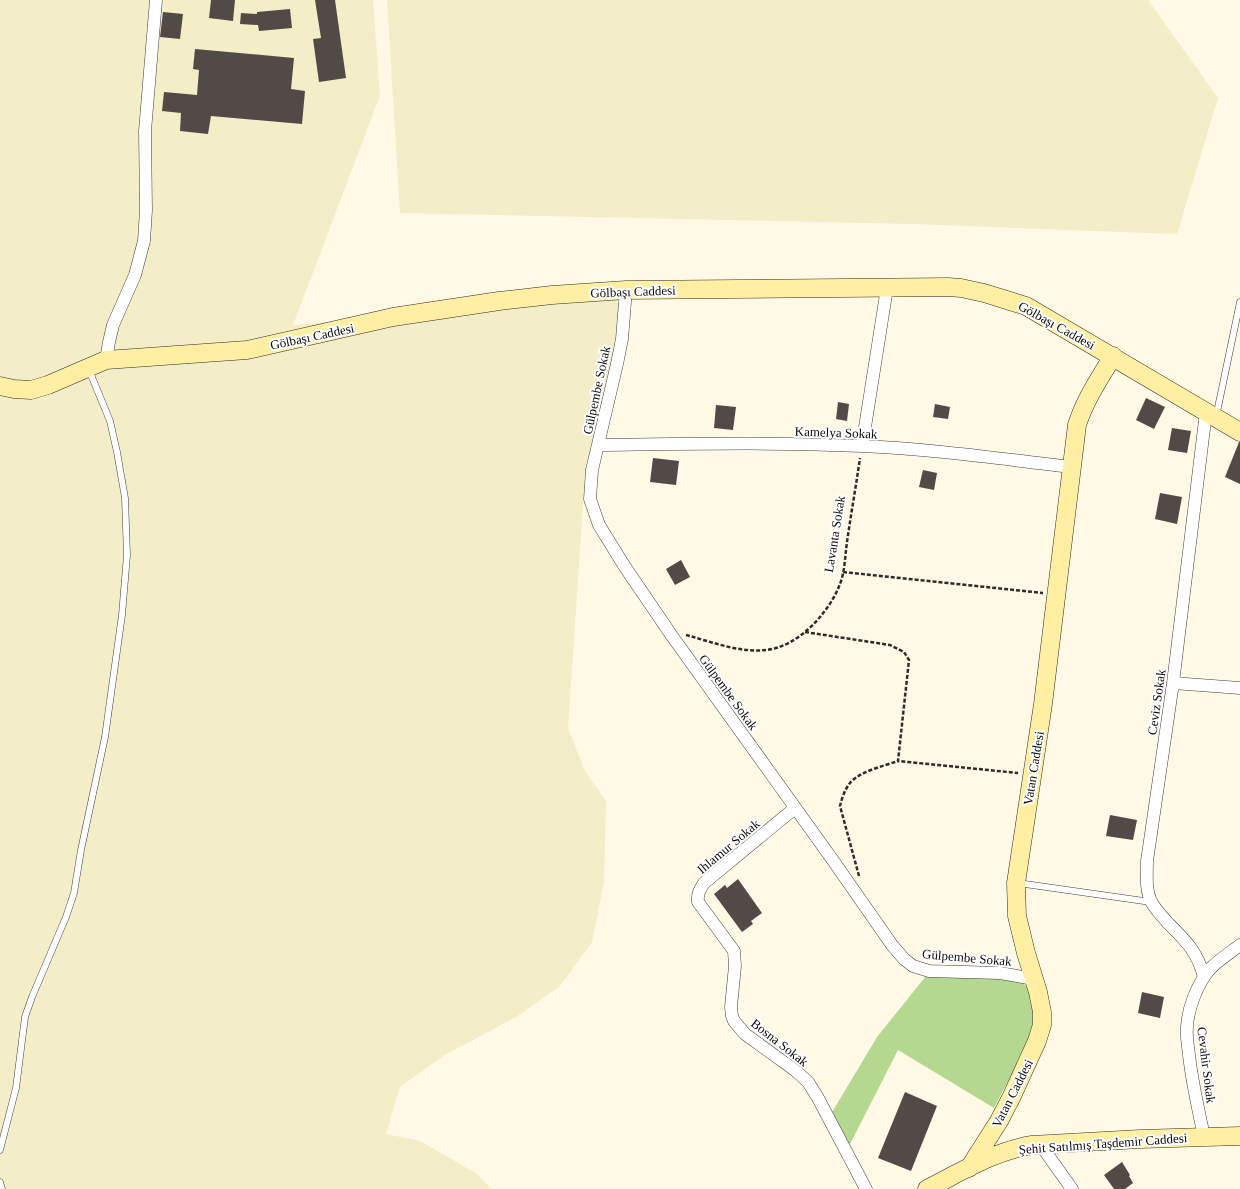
<svg xmlns="http://www.w3.org/2000/svg" width="1240" height="1189" font-family="Georgia,serif">
	<style>
		.farmland { fill: #f3edc8 }
		.forest { fill: #b5d891 }
		.building { fill: #524a46 }
		.lines { fill: none; stroke-linecap: round; stroke-linejoin: round }
		.lane-casing { stroke: #3d3d3d; stroke-width: 7 }
		.street-casing { stroke: #3d3d3d; stroke-width: 13 }
		.secondary-casing { stroke: #2c2c2c; stroke-width: 19 }
		.path { stroke: #2c2c2c; stroke-width: 2.5; stroke-dasharray: 4 2; stroke-linecap: butt }
		.lane { stroke: #fff; stroke-width: 6 }
		.street { stroke: #fff; stroke-width: 12 }
		.secondary { stroke: #ffefa2; stroke-width: 18 }
		.labels { text-anchor: middle; stroke-width: 4; stroke-linejoin: round; paint-order: stroke }
		.street-label { font-size: 13px; fill: #0a0a0a; stroke: #fff }
	</style>
	<rect width="100%" height="100%" fill="#fff9e6"/>
	<path class="farmland" d="M 0,0 L 373,0 L 380,96 L 293,325 L 457,312 L 615,296 L 619,305 L 619,317 L 615,346 L 585,476 L 568,728 L 585,771 L 606,801 L 604,882 L 592,942 L 560,986 L 516,1017 L 443,1056 L 400,1087 L 386,1134 L 420,1141 L 477,1174 L 491,1189 L 0,1189 Z
		M 387,0 L 1148,0 L 1218,98 L 1177,234 L 914,224 L 400,213 Z"/>
	<path class="forest" d="M 926,976 L 1010,978 L 1024,984 L 1032,992 L 1035,1030 L 994,1108 L 898,1050 L 849,1146 L 831,1114 L 877,1037 Z"/>
	<path class="building" d="M 211,0 L 235,0 L 233,21 L 209,18 Z
		M 315,0 L 335,0 L 346,78 L 319,82 L 313,39 L 321,38 Z
		M 290,9 L 292,28 L 259,31 L 258,25 L 240,24 L 241,13 L 257,14 L 257,12 Z
		M 163,12 L 183,14 L 180,39 L 160,37 Z
		M 195,49 L 294,58 L 291,89 L 305,91 L 302,124 L 211,116 L 208,134 L 180,131 L 181,113 L 162,111 L 164,92 L 197,95 L 199,70 L 193,69 Z
		M 1146,398 L 1165,407 L 1154,429 L 1136,420 Z
		M 838,402 L 849,404 L 847,421 L 836,419 Z
		M 935,404 L 950,407 L 948,419 L 933,417 Z
		M 716,405 L 736,407 L 733,430 L 714,428 Z
		M 1172,428 L 1191,431 L 1187,453 L 1168,450 Z
		M 1239,442 L 1240,442 L 1240,484 L 1225,477 Z
		M 653,458 L 679,461 L 676,485 L 650,482 Z
		M 923,470 L 937,473 L 934,490 L 919,487 Z
		M 1160,493 L 1182,497 L 1177,524 L 1155,519 Z
		M 681,560 L 690,577 L 675,585 L 666,569 Z
		M 1110,815 L 1137,820 L 1133,840 L 1106,836 Z
		M 738,879 L 762,913 L 751,921 L 753,924 L 742,932 L 714,894 L 725,885 L 727,888 Z
		M 1142,992 L 1164,997 L 1160,1018 L 1138,1013 Z
		M 905,1092 L 937,1106 L 911,1171 L 878,1158 Z
		M 1122,1162 L 1130,1175 L 1129,1176 L 1133,1183 L 1125,1189 L 1114,1189 L 1104,1175 Z"/>
	<g class="lines">
		<defs>
			<path id="lane" d="M 1216,417 L 1240,302
				M 1018,883 L 1151,902
				M 0,1150 L 16,1088 L 25,1017 L 32,997 L 66,917 L 74,893 L 81,850 L 105,737 L 122,615 L 127,555 L 125,498 L 117,452 L 110,421 L 89,370
				M 0,1182 L 2,1189"/>
			<path id="street" d="M 626,290 L 622,339 L 617,364 L 592,470 L 590,499 L 599,525 L 625,567 L 672,636 L 832,859 L 892,945 L 904,959 L 913,966 L 929,971 L 1000,973 L 1034,979
				M 106,360 L 109,342 L 113,325 L 135,275 L 144,241 L 146,210 L 145,131 L 156,0
				M 598,445 C 686,444 774,442 862,446 C 932,449 1002,459 1072,467
				M 862,446 L 887,288
				M 1173,683 L 1240,688
				M 795,808 L 704,883 C 700,889 697,894 698,902 L 734,951 L 735,966 L 731,1007 L 732,1016 L 734,1021 L 745,1034 L 796,1071 L 808,1082 L 818,1098 L 866,1189
				M 1204,977 C 1197,951 1186,941 1167,922 C 1162,916 1156,910 1152,903 C 1145,891 1147,874 1147,861 L 1173,683 L 1206,412
				M 1204,1136 C 1198,1109 1192,1082 1189,1055 C 1188,1045 1186,1036 1187,1027 C 1188,1008 1197,985 1209,970 C 1217,961 1230,953 1240,945
				M 1040,1144 L 1072,1189"/>
			<path id="secondary" d="M 0,386 L 14,389 L 31,390 L 48,385 L 106,360 L 247,350 L 393,317 L 499,301 L 552,295 L 626,290 L 948,287 L 961,288 L 984,293 L 1026,306 L 1240,432
				M 969,1168 L 999,1121 L 1011,1098 L 1037,1041 L 1042,1025 L 1042,1012 L 1038,992 L 1026,953 L 1017,916 L 1016,883 L 1043,704 L 1077,425 C 1085,400 1099,379 1113,356
				M 927,1189 C 961,1172 994,1151 1032,1145 L 1140,1139 L 1240,1136"/>
		</defs>
		<use href="#lane" class="lane-casing"/>
		<use href="#street" class="street-casing"/>
		<use href="#secondary" class="secondary-casing"/>
		<path class="path" d="M 843,572 L 1043,593
			M 805,632 L 890,645 L 904,652 L 909,660 L 898,761 L 1018,773
			M 686,635 C 712,642 740,653 766,650 C 798,647 829,613 840,584 C 845,571 845,556 847,542 C 851,514 856,486 860,458
			M 859,876 L 840,806 C 842,798 845,789 850,783 C 860,771 884,766 898,761"/>
		<use href="#lane" class="lane"/>
		<use href="#street" class="street"/>
		<use href="#secondary" class="secondary"/>
	</g>
	<g class="labels">
		<g class="street-label">
			<text transform="translate(633 291) rotate(-2)" y="5">Gölbaşı Caddesi</text>
			<text transform="translate(1057 325) rotate(29)" y="5">Gölbaşı Caddesi</text>
			<text transform="translate(312 336) rotate(-12)" y="5">Gölbaşı Caddesi</text>
			<text transform="translate(596 390) rotate(-78)" y="5">Gülpembe Sokak</text>
			<text transform="translate(836 432) rotate(2)" y="5">Kamelya Sokak</text>
			<text transform="translate(834 534) rotate(-81)" y="5">Lavanta Sokak</text>
			<text transform="translate(729 692) rotate(54)" y="5">Gülpembe Sokak</text>
			<text transform="translate(1156 702) rotate(-82)" y="5">Ceviz Sokak</text>
			<text transform="translate(1033 768) rotate(-81)" y="5">Vatan Caddesi</text>
			<text transform="translate(728 846) rotate(-40)" y="5">Ihlamur Sokak</text>
			<text transform="translate(967 957) rotate(5)" y="5">Gülpembe Sokak</text>
			<text transform="translate(780 1042) rotate(38)" y="5">Bosna Sokak</text>
			<text transform="translate(1207 1065) rotate(83)" y="5">Cevahir Sokak</text>
			<text transform="translate(1012 1093) rotate(-63)" y="5">Vatan Caddesi</text>
			<text transform="translate(1103 1143) rotate(-4)" y="5">Şehit Satılmış Taşdemir Caddesi</text>
		</g>
	</g>
</svg>
